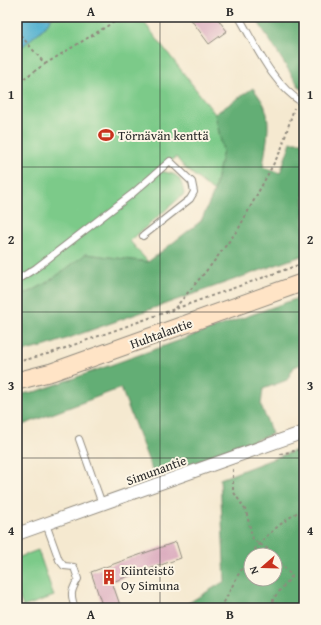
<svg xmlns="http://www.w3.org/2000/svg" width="321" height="625" font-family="'Gentium Book Plus',serif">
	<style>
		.green { fill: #7bca89; stroke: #537a5a }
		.forest { fill: #64ae75; stroke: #486c50; fill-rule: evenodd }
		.water { fill: #51b1d0; stroke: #3e6e7e }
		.building { fill: #d7a1b9 }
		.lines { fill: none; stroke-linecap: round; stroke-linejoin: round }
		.service-casing { stroke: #908a7e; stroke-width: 8 }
		.minor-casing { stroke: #908a7e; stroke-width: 14 }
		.secondary-casing { stroke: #908a7e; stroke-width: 19 }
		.path { stroke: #908a7e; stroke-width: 2; stroke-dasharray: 3 3; stroke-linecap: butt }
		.service { stroke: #fff; stroke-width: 6 }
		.minor { stroke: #fff; stroke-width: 12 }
		.secondary { stroke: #ffe4c6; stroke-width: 17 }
		.grid { fill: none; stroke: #2b2b2b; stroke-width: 1; stroke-opacity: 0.55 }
		.labels { text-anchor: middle; stroke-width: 4; stroke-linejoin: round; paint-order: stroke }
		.poi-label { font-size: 13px; fill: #2b2b2b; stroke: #fcf5e5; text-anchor: start }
		.street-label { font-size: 13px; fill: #2b2b2b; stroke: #fcf5e5 }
		.neatline { fill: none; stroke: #2b2b2b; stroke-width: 1.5 }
		.grid-label { font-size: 13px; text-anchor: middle; font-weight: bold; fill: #2b2b2b }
	</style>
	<rect width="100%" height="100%" fill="#fcf5e5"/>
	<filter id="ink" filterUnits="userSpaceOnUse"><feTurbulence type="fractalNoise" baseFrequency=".025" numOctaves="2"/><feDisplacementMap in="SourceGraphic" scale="8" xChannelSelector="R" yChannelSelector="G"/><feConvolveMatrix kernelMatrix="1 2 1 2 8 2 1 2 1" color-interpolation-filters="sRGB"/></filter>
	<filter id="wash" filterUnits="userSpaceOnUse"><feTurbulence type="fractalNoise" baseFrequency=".012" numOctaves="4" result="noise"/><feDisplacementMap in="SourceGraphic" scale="16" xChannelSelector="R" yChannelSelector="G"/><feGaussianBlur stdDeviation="0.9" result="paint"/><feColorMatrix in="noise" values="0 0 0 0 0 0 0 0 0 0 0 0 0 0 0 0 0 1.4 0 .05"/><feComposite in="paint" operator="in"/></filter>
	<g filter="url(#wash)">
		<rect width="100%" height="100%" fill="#f5e9d0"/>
		<path class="green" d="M 52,17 L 140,17 L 215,114 L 223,151 L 214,192 L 184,167 L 176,157 L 160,171 C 178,175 180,174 184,194 L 130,241 L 148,262 L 86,254 C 65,269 43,289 17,297 L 17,51 L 45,27 Z
			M 38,550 L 54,596 L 23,607 L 17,591 L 17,558 Z"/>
		<path class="forest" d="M 255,17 L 304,17 L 304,90 L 300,88 Z
			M 253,88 C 257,94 263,101 265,107 C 272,125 265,148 263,167 L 280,173 L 291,142 L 304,142 L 304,255 L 46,346 L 17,353 L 17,297 C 43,289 65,269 86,254 L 148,262 L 201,221 L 214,192 L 223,151 L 215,114 Z
			M 304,296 L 304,363 L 294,367 L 287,380 L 263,389 L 261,405 L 272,434 L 155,478 L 121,388 L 17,427 L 17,395 L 38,391 Z
			M 304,447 L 304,608 L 180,608 L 225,581 L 220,479 ZM 251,555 L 275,555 L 275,579 L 251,579 Z"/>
		<path class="water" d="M 17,17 L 52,17 L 45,27 L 17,51 Z"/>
		<g id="blocks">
			<path class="building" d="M 189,17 L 216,17 L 227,31 L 209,44 Z
				M 176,542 L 181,558 L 112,582 L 121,608 L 103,608 L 91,572 Z"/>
		</g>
	</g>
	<g filter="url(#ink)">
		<use href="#blocks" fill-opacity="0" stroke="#908a7e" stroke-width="1"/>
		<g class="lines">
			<defs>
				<path id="service" d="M 239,17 C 257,48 272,84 304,104
					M 17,280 L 36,268 L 132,194 L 170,161 L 192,182 L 194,192 L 190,199 L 143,236
					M 79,439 L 102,504
					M 17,522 L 21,533
					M 46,524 L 59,560 L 64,566 L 74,567 L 78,579 C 71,591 70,594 75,608"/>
				<path id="minor" d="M 17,534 L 304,432"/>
				<path id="secondary" d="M 17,381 L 52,372 L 304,282"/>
			</defs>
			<use href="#service" class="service-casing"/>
			<use href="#minor" class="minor-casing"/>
			<use href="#secondary" class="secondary-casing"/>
			<path class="path" d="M 17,31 L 45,64 L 17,83
				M 45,64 L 122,17
				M 175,308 L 212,264 L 239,228 L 281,150 L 294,108
				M 17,362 L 51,353 L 304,263
				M 280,454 L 304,449
				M 233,469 L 233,491 L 246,511 L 253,540 L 268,549 L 273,555
				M 251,555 C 264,535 284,521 304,508
				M 221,608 L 238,575 L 251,555
				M 273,608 L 273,599 L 292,576 L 275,557"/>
			<use href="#service" class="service"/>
			<use href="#minor" class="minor"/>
			<use href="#secondary" class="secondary"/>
		</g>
	</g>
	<path class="grid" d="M 160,17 L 160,608M 17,167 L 304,167M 17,312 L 304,312M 17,458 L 304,458"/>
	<defs>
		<symbol id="stadium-bare" viewBox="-9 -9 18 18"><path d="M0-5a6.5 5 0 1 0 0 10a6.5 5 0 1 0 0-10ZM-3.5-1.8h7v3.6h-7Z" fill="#c8321e" stroke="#fcf5e5" stroke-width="2.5" paint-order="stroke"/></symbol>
		<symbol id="building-bare" viewBox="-9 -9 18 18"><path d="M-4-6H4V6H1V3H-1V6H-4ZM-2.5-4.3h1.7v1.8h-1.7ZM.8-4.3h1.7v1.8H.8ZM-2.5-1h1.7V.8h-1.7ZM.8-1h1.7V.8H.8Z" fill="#c8321e" stroke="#fcf5e5" stroke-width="2.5" paint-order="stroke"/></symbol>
	</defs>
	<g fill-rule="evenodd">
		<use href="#stadium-bare" x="95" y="124" width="22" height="22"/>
		<use href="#building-bare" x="98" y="566" width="22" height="22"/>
	</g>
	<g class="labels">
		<g class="poi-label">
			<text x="118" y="140">Törnävän kenttä</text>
			<text x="121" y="575">Kiinteistö<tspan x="121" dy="15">Oy Simuna</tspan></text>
		</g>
		<g class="street-label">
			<text transform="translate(161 333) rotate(-20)" y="5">Huhtalantie</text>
			<text transform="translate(156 470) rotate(-20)" y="5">Simunantie</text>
		</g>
	</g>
	<rect width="321" height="625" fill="none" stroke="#fcf5e5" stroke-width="44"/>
	<g transform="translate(263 567) rotate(250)"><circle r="19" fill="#fcf5e5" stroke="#a8a49b"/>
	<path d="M0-3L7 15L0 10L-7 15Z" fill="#c8321e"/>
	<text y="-6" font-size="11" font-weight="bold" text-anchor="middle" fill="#2b2b2b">N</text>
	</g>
	<rect x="22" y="22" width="277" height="581" class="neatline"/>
	<g class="grid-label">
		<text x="91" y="16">A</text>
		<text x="230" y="16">B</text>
		<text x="11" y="99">1</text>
		<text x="310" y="99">1</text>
		<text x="11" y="244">2</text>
		<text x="310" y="244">2</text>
		<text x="11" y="390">3</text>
		<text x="310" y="390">3</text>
		<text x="11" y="535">4</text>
		<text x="310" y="535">4</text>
		<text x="91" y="619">A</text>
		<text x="230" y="619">B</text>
	</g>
</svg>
